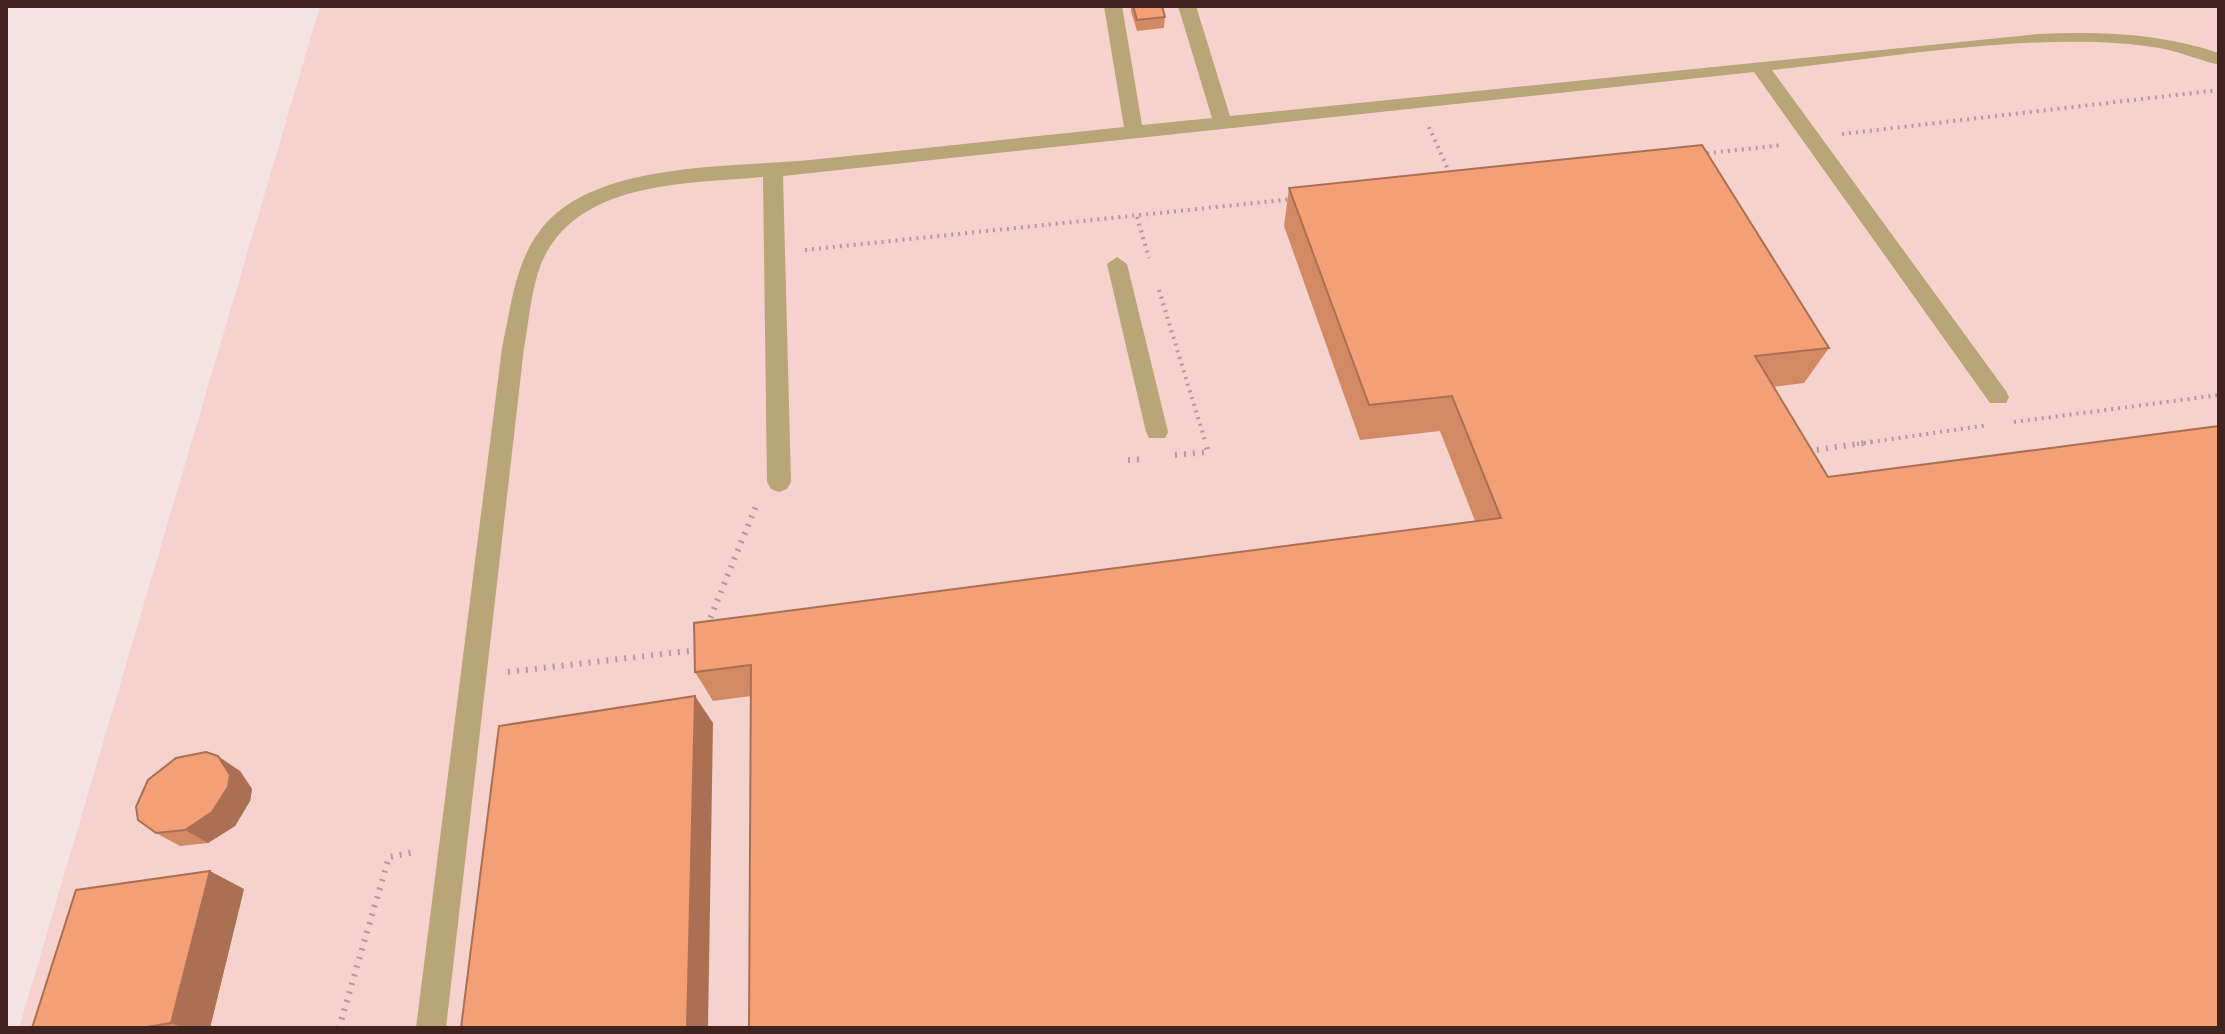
<svg xmlns="http://www.w3.org/2000/svg" width="2225" height="1034" font-family="Raleway,sans-serif">
	<style>
		.built { fill: #f5d2cd }
		.lines { fill: none; stroke-linecap: round; stroke-linejoin: round }
		.path-far1 { stroke: #b19d99; stroke-width: 4; stroke-dasharray: 2 5; stroke-linecap: butt }
		.path { stroke: #b19d99; stroke-width: 6; stroke-dasharray: 2 7; stroke-linecap: butt }
		.minor { fill: #b8a578; fill-rule: evenodd }
		.wall { fill: #d28a65 }
		.shaded-wall { fill: #ab7053 }
		.building { fill: #f4a076; stroke: #ab7053; stroke-width: 2 }
	</style>
	<rect width="100%" height="100%" fill="#f4e4e1"/>
	<path class="built" d="M 320,6 L 2219,6 L 2219,1028 L 19,1028 Z"/>
	<g class="lines">
		<path class="path-far1" d="M 1429,127 L 1451,176
			M 1842,134 L 2219,90
			M 1700,154 L 1782,145
			M 1137,217 L 1149,258
			M 805,250 L 1293,199
			M 1159,290 L 1206,444
			M 2014,422 L 2219,395
			M 1857,444 L 1988,425"/>
		<path class="path" d="M 1808,451 L 1871,442
			M 1175,455 L 1208,452 L 1205,442
			M 1128,460 L 1145,459
			M 707,626 L 756,506 L 761,506
			M 508,672 L 697,650 L 699,646
			M 339,1028 L 389,857 L 416,852"/>
		<path class="minor" d="M 1104,6 L 1122,6 L 1142,125 L 1212,118 L 1178,6 L 1196,6 L 1230,116 L 2038,34 C 2100,31 2160,33 2219,53 L 2219,65 C 2199,60 2181,52 2160,48 C 2045,29 1889,58 1772,70 L 2006,391 L 2009,397 L 2006,403 L 1990,403 L 1754,72 L 783,176 L 791,482 L 787,489 L 779,492 L 771,489 L 767,482 L 763,177 C 687,184 576,180 541,264 C 531,290 529,321 524,348 L 446,1028 L 416,1028 L 502,348 C 513,297 517,241 563,208 C 624,163 737,167 810,160 C 915,149 1019,138 1124,127 Z
			M 1117,257 L 1127,264 L 1168,432 L 1165,438 L 1149,438 L 1146,432 L 1107,264 Z"/>
	</g>
	<path class="wall" d="M 1131,6 L 1162,6 L 1165,17 L 1164,28 L 1137,31 L 1131,11 Z
		M 1289,188 L 1829,348 L 1804,383 L 1773,387 L 1828,477 L 751,696 L 713,701 L 695,672 L 1475,521 L 1440,431 L 1360,440 L 1284,226 Z
		M 240,771 L 252,789 L 250,801 L 235,826 L 208,843 L 180,846 L 156,833 Z
		M 244,889 L 210,1028 L 32,1028 Z"/>
	<path class="shaded-wall" d="M 695,696 L 713,723 L 708,1028 L 687,1028 Z
		M 218,756 L 240,771 L 252,789 L 250,801 L 235,826 L 208,843 L 185,830 Z
		M 210,871 L 244,889 L 210,1028 L 184,1028 L 171,1023 Z"/>
	<path class="building" d="M 1133,6 L 1162,6 L 1165,17 L 1137,20 Z
		M 1702,145 L 1829,348 L 1755,356 L 1828,477 L 2219,426 L 2219,1028 L 749,1028 L 751,665 L 695,672 L 694,623 L 1501,518 L 1452,396 L 1369,405 L 1289,188 Z
		M 695,696 L 687,1028 L 461,1028 L 499,726 Z
		M 206,752 L 218,756 L 230,775 L 228,787 L 212,812 L 185,830 L 156,833 L 138,820 L 136,807 L 148,780 L 176,758 Z
		M 210,871 L 171,1023 L 141,1028 L 32,1028 L 76,890 Z"/>
	<rect width="2225" height="1034" fill="none" stroke="#40231f" stroke-width="16"/>
</svg>
